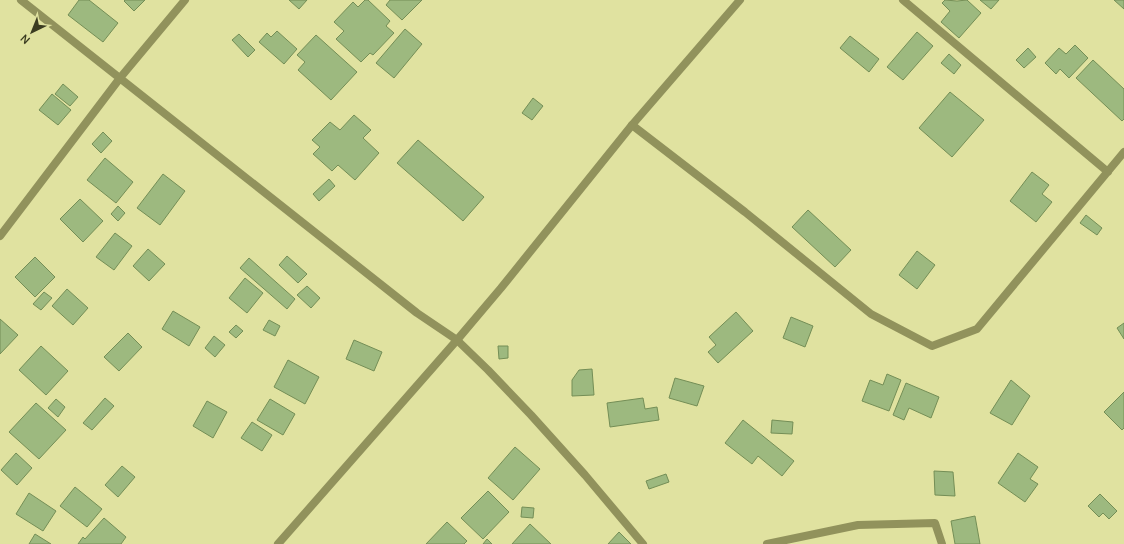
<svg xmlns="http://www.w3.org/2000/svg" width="1124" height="544" font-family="Manrope,sans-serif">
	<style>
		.building { fill: #9db97f; stroke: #748e56 }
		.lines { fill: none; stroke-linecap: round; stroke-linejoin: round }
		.minor { stroke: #91925c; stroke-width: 8 }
		.tertiary { stroke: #91925c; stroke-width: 8 }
	</style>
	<rect width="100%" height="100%" fill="#e0e2a0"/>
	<path class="building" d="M 79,0 L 89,0 L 118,23 L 103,42 L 68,15 Z
		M 125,0 L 145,0 L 134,11 L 124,1 Z
		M 289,0 L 307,0 L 299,9 Z
		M 365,0 L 368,0 L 390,21 L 386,26 L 394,33 L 373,55 L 370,53 L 361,62 L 336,39 L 344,31 L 334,22 L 353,2 L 358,7 Z
		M 390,0 L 422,0 L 402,20 L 386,5 Z
		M 945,0 L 957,1 L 967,0 L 981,13 L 959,38 L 941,22 L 950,11 L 942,3 Z
		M 980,0 L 999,0 L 991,9 Z
		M 1114,0 L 1124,0 L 1124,9 Z
		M 405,29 L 422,44 L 394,78 L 376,63 Z
		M 277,31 L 297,49 L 284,64 L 259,42 L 267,33 L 271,37 Z
		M 917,32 L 933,46 L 903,80 L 887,67 Z
		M 239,34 L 255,50 L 248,57 L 232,40 Z
		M 316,35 L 357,72 L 331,100 L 298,70 L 305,62 L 297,55 Z
		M 850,36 L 879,59 L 869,72 L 840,48 Z
		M 1075,45 L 1088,58 L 1069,78 L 1060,69 L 1056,74 L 1045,63 L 1059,48 L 1066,54 Z
		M 1028,48 L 1036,57 L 1024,68 L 1016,60 Z
		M 949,54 L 961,65 L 954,74 L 941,63 Z
		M 1093,60 L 1124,89 L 1124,119 L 1122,121 L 1076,78 Z
		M 63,84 L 78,97 L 70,106 L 55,94 Z
		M 950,92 L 984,120 L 952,157 L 919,128 Z
		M 52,94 L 71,110 L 58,125 L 39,110 Z
		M 533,98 L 543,106 L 532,120 L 522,113 Z
		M 354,115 L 371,130 L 363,138 L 379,153 L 355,180 L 338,165 L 332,171 L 313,154 L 320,147 L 312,140 L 330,122 L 340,130 Z
		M 103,132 L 112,141 L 101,153 L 92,144 Z
		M 418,140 L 484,197 L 463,221 L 397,163 Z
		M 105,158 L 133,182 L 116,203 L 87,180 Z
		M 1032,172 L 1049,185 L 1042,194 L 1052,202 L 1036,222 L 1010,201 Z
		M 163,174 L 185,191 L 160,225 L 137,208 Z
		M 329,179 L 335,186 L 319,201 L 313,194 Z
		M 80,199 L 103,221 L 83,242 L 60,219 Z
		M 118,206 L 125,213 L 118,221 L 111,214 Z
		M 808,210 L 851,250 L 835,267 L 792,227 Z
		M 1086,215 L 1102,228 L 1097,235 L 1080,223 Z
		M 115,233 L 132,246 L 114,270 L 96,257 Z
		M 148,249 L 165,264 L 149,281 L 133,266 Z
		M 917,251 L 935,265 L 917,289 L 899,275 Z
		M 287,256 L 307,274 L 298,283 L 279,265 Z
		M 35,257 L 55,277 L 35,297 L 15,277 Z
		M 249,258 L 295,299 L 287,309 L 240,268 Z
		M 245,278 L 263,293 L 247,313 L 229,298 Z
		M 307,286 L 320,298 L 311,308 L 297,295 Z
		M 67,289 L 88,308 L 73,325 L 52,306 Z
		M 44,292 L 52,298 L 41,310 L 33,304 Z
		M 173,311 L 200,327 L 189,346 L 162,329 Z
		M 736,312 L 753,331 L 718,363 L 708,352 L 716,345 L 709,337 Z
		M 791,317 L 813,326 L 805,347 L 783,338 Z
		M 0,319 L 18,335 L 0,354 Z
		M 269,320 L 280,326 L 275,336 L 263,330 Z
		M 1124,323 L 1124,339 L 1117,328 Z
		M 236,325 L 243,331 L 236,338 L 229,332 Z
		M 128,333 L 142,347 L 119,371 L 104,357 Z
		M 214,336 L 225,345 L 215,357 L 205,348 Z
		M 354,340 L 382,352 L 374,371 L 346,359 Z
		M 41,346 L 68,371 L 46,395 L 19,370 Z
		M 498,346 L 508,346 L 508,358 L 499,359 Z
		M 288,360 L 319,377 L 305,404 L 274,387 Z
		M 592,369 L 594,395 L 572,396 L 572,380 L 579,370 Z
		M 887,374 L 901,380 L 889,411 L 862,401 L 870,380 L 883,385 Z
		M 675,378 L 704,386 L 697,406 L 669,398 Z
		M 1011,380 L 1030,396 L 1012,425 L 990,413 Z
		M 906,383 L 939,397 L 931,418 L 909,408 L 904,420 L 893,415 Z
		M 1124,392 L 1124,428 L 1122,430 L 1104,412 Z
		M 105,398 L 114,406 L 92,430 L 83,423 Z
		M 643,398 L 645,409 L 657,407 L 659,420 L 610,427 L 607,403 Z
		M 56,399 L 65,407 L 58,417 L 48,408 Z
		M 270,399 L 295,414 L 283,435 L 257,420 Z
		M 207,401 L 227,412 L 213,438 L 193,426 Z
		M 36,403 L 66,430 L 39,459 L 9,432 Z
		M 743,420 L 794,461 L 782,476 L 758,456 L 752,464 L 725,443 Z
		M 772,420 L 793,422 L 792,434 L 771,433 Z
		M 252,422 L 272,435 L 262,451 L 241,438 Z
		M 515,447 L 540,469 L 513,500 L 488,478 Z
		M 16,453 L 32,468 L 17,485 L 1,470 Z
		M 1018,453 L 1038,467 L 1030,479 L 1038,484 L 1025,502 L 998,483 Z
		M 122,466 L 135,477 L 118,497 L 105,485 Z
		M 934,471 L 953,472 L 955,496 L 935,495 Z
		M 666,474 L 669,482 L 649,489 L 646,481 Z
		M 75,487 L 102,509 L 87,527 L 60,506 Z
		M 488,491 L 509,512 L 483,539 L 461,518 Z
		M 29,493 L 56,511 L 43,531 L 16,514 Z
		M 1100,494 L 1117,511 L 1109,519 L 1103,513 L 1099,517 L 1088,506 Z
		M 522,507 L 534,508 L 533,518 L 521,517 Z
		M 975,516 L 980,544 L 955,544 L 951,521 Z
		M 104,518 L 126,537 L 121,544 L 78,544 L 83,537 L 85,539 Z
		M 447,522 L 467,541 L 464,544 L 426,544 Z
		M 530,524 L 551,544 L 512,544 Z
		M 619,532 L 631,544 L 608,544 Z
		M 35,534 L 51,544 L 29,544 Z
		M 487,539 L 492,544 L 483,544 Z"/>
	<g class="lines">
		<path class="minor" d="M 21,0 L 417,313 L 457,340 L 488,370 L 531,415 L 585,475 L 643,544
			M 903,0 L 1108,172
			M 632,125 L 745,212 L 871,314 L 932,346 L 977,329 L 1124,152
			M 0,236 L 120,78 L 185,0
			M 767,544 L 858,525 L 935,523 L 942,544"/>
		<path class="tertiary" d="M 278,544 L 457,340 L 501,288 L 632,125 L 740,0"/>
	</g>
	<g transform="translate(32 32) rotate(223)" stroke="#e0e2a0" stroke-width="3" paint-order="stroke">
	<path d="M0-3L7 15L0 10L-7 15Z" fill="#3b3c21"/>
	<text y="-6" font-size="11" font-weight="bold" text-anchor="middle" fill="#3b3c21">N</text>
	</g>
</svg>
